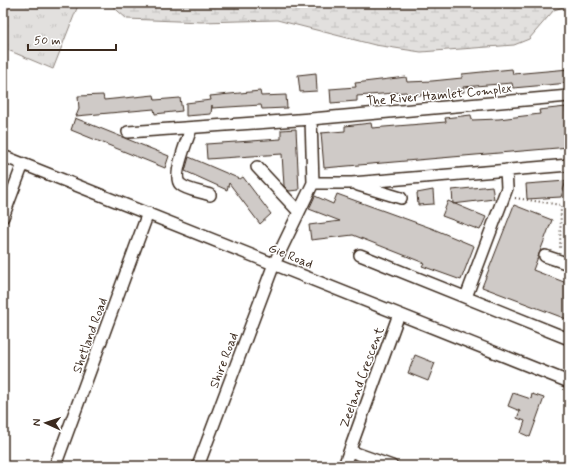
<svg xmlns="http://www.w3.org/2000/svg" width="572" height="469" font-family="Mynerve,sans-serif">
	<style>
		.grass { fill: url(#grass-tufts); stroke: #8e857e }
		.wetland { fill: url(#wetland-marsh); stroke: #8e857e }
		.building { fill: #cfcac7; stroke: #3b2a1e }
		.lines { fill: none; stroke-linecap: round; stroke-linejoin: round }
		.minor-casing { stroke: #3b2a1e; stroke-width: 14 }
		.path { stroke: #3b2a1e; stroke-width: 2; stroke-dasharray: 1 3; stroke-linecap: butt }
		.minor { stroke: #fff; stroke-width: 11 }
		.labels { text-anchor: middle; stroke-width: 3; stroke-linejoin: round; paint-order: stroke }
		.street-label { font-size: 13px; fill: #3b2a1e; stroke: #fff }
	</style>
	<defs>
		<pattern id="grass-tufts" width="24" height="20" patternUnits="userSpaceOnUse"><rect width="24" height="20" fill="#e2e0de"/><path d="M3 7l-1-3M5 7V3M7 7l1-3M15 17l-1-3M17 17v-4M19 17l1-3" fill="none" stroke="#c3c0be"/></pattern>
		<pattern id="wetland-marsh" width="20" height="14" patternUnits="userSpaceOnUse"><rect width="20" height="14" fill="#e2e0de"/><path d="M1 5h8M5 5V1M11 12h8M15 12V8" fill="none" stroke="#c3c0be"/></pattern>
	</defs>
	<rect width="100%" height="100%" fill="#fff"/>
	<filter id="ink" filterUnits="userSpaceOnUse"><feTurbulence type="fractalNoise" baseFrequency=".025" numOctaves="2"/><feDisplacementMap in="SourceGraphic" scale="8" xChannelSelector="R" yChannelSelector="G"/><feConvolveMatrix kernelMatrix="1 2 1 2 8 2 1 2 1" color-interpolation-filters="sRGB"/></filter>
	<g filter="url(#ink)">
		<path class="grass" d="M 3,3 L 79,3 L 53,69 L 3,48 Z"/>
		<path class="wetland" d="M 109,3 L 569,3 L 569,5 L 554,10 L 529,39 L 514,45 L 421,52 L 375,45 L 277,20 L 201,22 L 127,19 Z"/>
		<path class="building" d="M 512,69 L 513,74 L 569,69 L 569,83 L 513,88 L 512,83 L 463,87 L 464,92 L 407,96 L 406,92 L 357,96 L 357,101 L 331,103 L 330,89 L 356,87 L 355,83 L 406,77 L 407,82 L 432,81 L 462,78 L 462,74 Z
			M 316,73 L 317,91 L 300,92 L 298,75 Z
			M 260,91 L 261,96 L 286,95 L 287,108 L 262,109 L 261,105 L 212,108 L 212,105 L 211,114 L 186,116 L 186,103 L 211,100 L 210,96 Z
			M 103,95 L 104,100 L 154,95 L 155,100 L 180,98 L 182,111 L 155,114 L 154,109 L 76,116 L 79,109 L 78,96 Z
			M 566,107 L 566,112 L 569,112 L 569,147 L 324,168 L 321,133 L 345,131 L 345,126 L 371,123 L 372,128 L 446,122 L 445,118 L 471,115 L 472,120 L 499,119 L 540,114 L 539,110 Z
			M 75,118 L 169,156 L 165,168 L 71,130 Z
			M 296,129 L 299,190 L 289,191 L 284,186 L 282,154 L 207,159 L 206,144 L 281,139 L 281,130 Z
			M 189,157 L 240,179 L 243,177 L 271,214 L 260,224 L 229,183 L 227,190 L 185,171 Z
			M 566,181 L 561,197 L 527,199 L 526,184 Z
			M 492,186 L 494,199 L 453,204 L 452,190 Z
			M 433,190 L 434,204 L 418,205 L 417,193 Z
			M 337,194 L 431,228 L 474,246 L 461,280 L 422,266 L 424,263 L 353,235 L 311,240 L 309,225 L 340,221 L 309,209 L 315,196 L 333,204 Z
			M 448,201 L 486,217 L 480,230 L 442,216 Z
			M 514,205 L 552,220 L 533,270 L 569,284 L 569,320 L 482,287 Z
			M 415,355 L 435,363 L 428,381 L 408,373 Z
			M 513,393 L 531,399 L 532,394 L 544,398 L 530,437 L 521,433 L 525,421 L 517,418 L 520,411 L 508,406 Z"/>
		<g class="lines">
			<defs>
				<path id="minor" d="M 191,129 C 188,138 172,176 180,184 C 186,190 202,192 210,195
					M 128,132 L 311,119 L 569,96
					M 3,156 L 569,382
					M 257,167 L 299,212
					M 313,183 L 352,183 L 569,165
					M 358,185 L 401,198
					M 3,217 L 23,164
					M 360,255 L 569,339
					M 545,256 L 569,264
					M 466,297 L 507,188 L 506,170
					M 350,451 L 392,466
					M 55,466 L 148,213
					M 198,466 L 274,264 L 313,183 L 311,119
					M 344,466 L 399,314"/>
			</defs>
			<use href="#minor" class="minor-casing"/>
			<path class="path" d="M 515,198 L 561,205 L 560,250"/>
			<use href="#minor" class="minor"/>
		</g>
	</g>
	<g class="labels">
		<g class="street-label">
			<text transform="translate(439 94) rotate(-5)" y="5">The River Hamlet Complex</text>
			<text transform="translate(291 255) rotate(22)" y="5">Gie Road</text>
			<text transform="translate(89 335) rotate(-70)" y="5">Shetland Road</text>
			<text transform="translate(223 360) rotate(-69)" y="5">Shire Road</text>
			<text transform="translate(361 377) rotate(-70)" y="5">Zeeland Crescent</text>
		</g>
	</g>
	<rect width="572" height="469" fill="none" stroke="#fff" stroke-width="16"/>
	<rect x="8" y="8" width="556" height="453" fill="none" stroke="#3b2a1e" stroke-width="1.5" filter="url(#ink)"/>
	<g transform="translate(46 423) rotate(273)" stroke="#ffffff" stroke-width="3" paint-order="stroke">
	<path d="M0-3L7 15L0 10L-7 15Z" fill="#3b2a1e"/>
	<text y="-6" font-size="11" font-weight="bold" text-anchor="middle" fill="#3b2a1e">N</text>
	</g>
	<path d="M28 44v6h88v-6" fill="none" stroke="#3b2a1e" stroke-width="2"/>
	<text x="34" y="44" font-size="12" fill="#3b2a1e" stroke="#ffffff" stroke-width="3" paint-order="stroke">50 m</text>
</svg>
